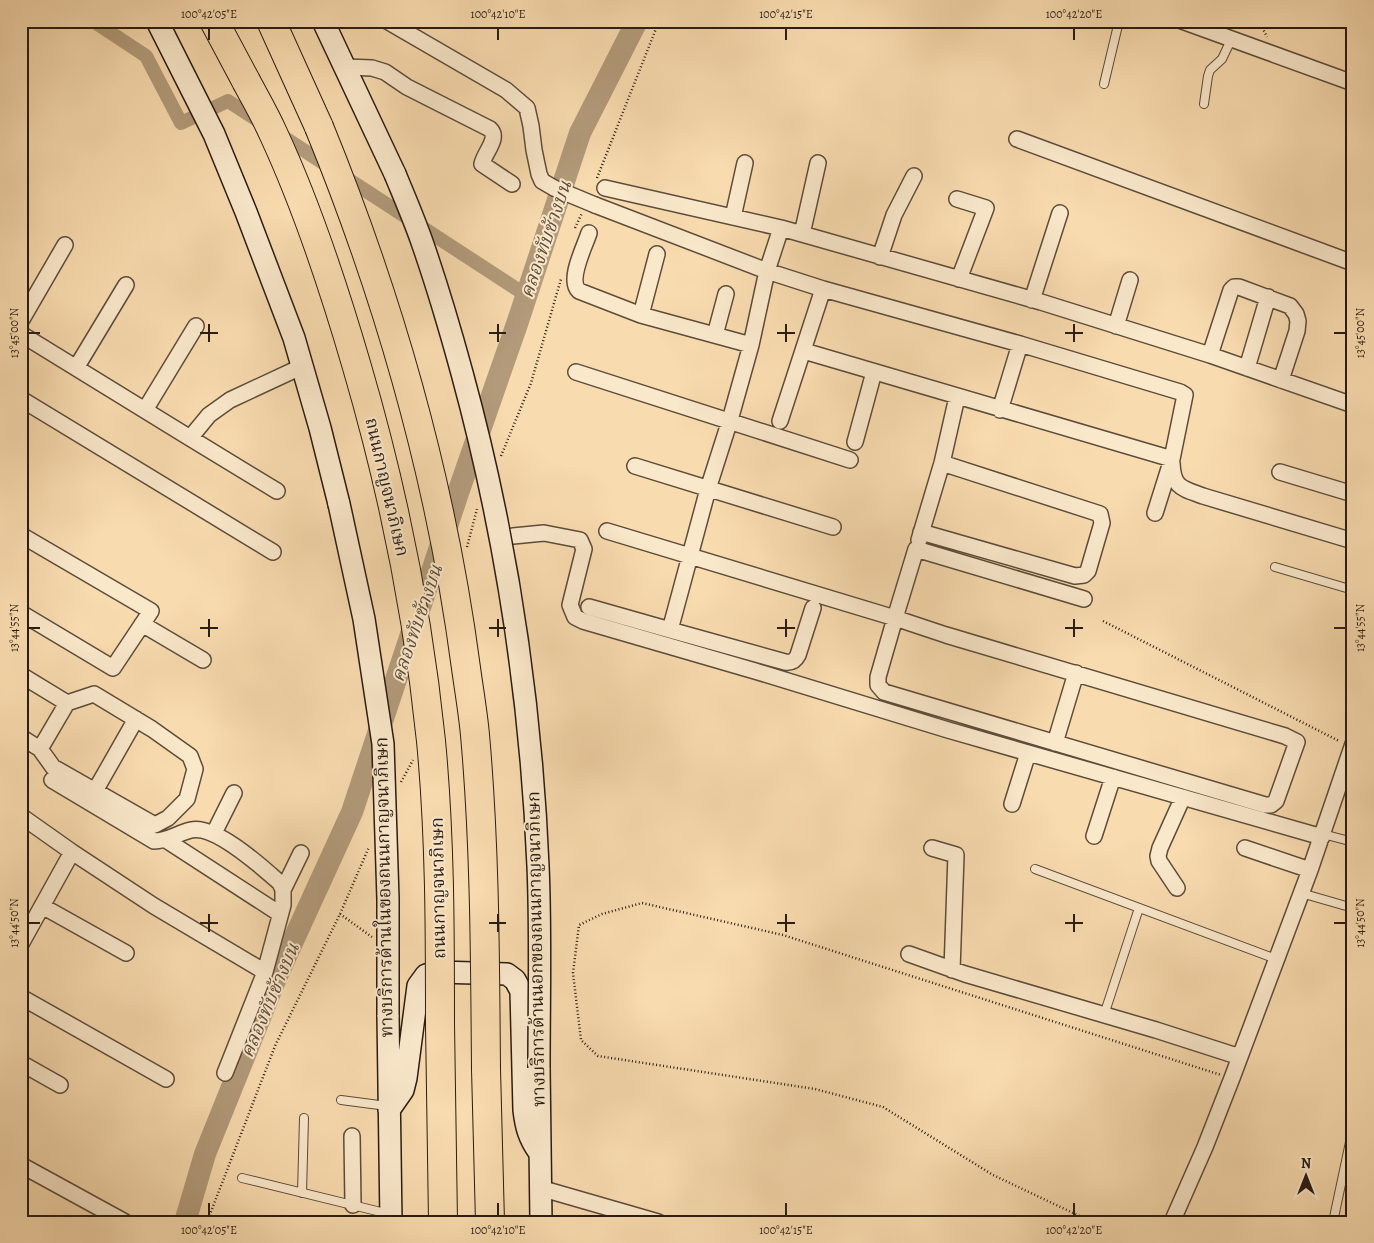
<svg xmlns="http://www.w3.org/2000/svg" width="1374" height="1243" font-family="Alegreya,'Noto Serif Thai',serif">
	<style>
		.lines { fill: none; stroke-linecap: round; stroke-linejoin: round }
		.canal { stroke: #b29a7a; stroke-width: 14 }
		.river { stroke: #b29a7a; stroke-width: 22 }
		.lane-casing { stroke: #5d4c3a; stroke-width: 10 }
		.street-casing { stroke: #5d4c3a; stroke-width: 18 }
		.secondary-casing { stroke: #291c13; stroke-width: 24 }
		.highway-casing { stroke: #291c13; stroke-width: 30 }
		.path { stroke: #291c13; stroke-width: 2.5; stroke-dasharray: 1 2.5; stroke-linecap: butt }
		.lane { stroke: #fae8cb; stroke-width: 8 }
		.street { stroke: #fae8cb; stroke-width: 15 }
		.secondary { stroke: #fae8cb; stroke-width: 21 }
		.highway { stroke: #f8dbaf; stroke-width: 28 }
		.street-bridge-casing { stroke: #5d4c3a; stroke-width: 18; stroke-linecap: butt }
		.secondary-bridge-casing { stroke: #291c13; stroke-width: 24; stroke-linecap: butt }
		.highway-bridge-casing { stroke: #291c13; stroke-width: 30; stroke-linecap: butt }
		.street-bridge { stroke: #fae8cb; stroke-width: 15 }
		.secondary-bridge { stroke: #fae8cb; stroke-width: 21 }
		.highway-bridge { stroke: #f8dbaf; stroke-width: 28 }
		.ticks { fill: none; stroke: #291c13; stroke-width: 2 }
		.labels { text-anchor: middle; stroke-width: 4; stroke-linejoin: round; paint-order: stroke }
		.street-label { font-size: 18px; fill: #291c13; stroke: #fae8cb }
		.water-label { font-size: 19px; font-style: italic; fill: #604e3c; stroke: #fae8cb }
		.neatline { fill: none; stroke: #291c13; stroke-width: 2 }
		.ticks-label { font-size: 12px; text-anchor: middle; fill: #291c13 }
	</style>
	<rect width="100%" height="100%" fill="#f8dbaf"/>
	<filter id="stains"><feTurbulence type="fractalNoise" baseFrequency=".004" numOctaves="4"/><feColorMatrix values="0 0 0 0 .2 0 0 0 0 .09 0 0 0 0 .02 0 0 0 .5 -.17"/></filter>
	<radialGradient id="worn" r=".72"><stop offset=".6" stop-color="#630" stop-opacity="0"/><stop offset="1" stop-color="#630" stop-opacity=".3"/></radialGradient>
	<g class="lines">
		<path class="canal" d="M 93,21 L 146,56 L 181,123 L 228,101 L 526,295"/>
		<path class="river" d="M 185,1222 L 205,1154 L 276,978 L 352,812 L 459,490 L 517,324 L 580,133 L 637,21"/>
		<defs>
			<path id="lane" d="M 1104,84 L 1119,21
				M 1204,104 L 1208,76 L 1210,70 L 1222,59 L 1231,40
				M 1275,567 L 1353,590
				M 1323,834 L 1353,842
				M 1035,869 L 1276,959
				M 1301,893 L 1353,908
				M 1104,1015 L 1139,908
				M 341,1100 L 387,1106
				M 242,1178 L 389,1214
				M 302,1193 L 304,1118
				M 1333,1222 L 1353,1128"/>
			<path id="street" d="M 387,21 L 506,90 L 527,108 L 531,126 L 534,150 L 539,174 L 542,181 L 554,188
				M 1182,21 L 1353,83
				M 346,67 L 372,68 L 385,72 L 407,87 L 490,129 C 500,138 484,153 482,164 L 512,184
				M 1017,139 L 1353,263
				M 605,188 L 781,228 L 1041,302 L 1210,355 L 1353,405
				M 957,199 L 986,208 L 959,279
				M 595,205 L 767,271 L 823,289 L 1020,344 L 1000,410
				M 733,217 L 745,163
				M 589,233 C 585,246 567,280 579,291 L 641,315 L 751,345
				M 802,234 L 818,163
				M 880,257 L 894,215 L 914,176
				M 1032,300 L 1060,213
				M 641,315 L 657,254
				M 21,321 L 65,245
				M 1116,326 L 1130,280
				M 21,334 L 190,438 L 209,415 L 230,400 L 303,366
				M 715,335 L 726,294
				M 1020,344 L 1180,392 L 1185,395 L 1172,459 L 1155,513
				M 804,351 L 1172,459
				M 1210,355 L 1231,290 L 1234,287 L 1239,287 L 1290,306 L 1296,314 L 1298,321 L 1297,331 L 1281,380
				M 76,368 L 126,285
				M 1247,368 L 1268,297
				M 576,372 L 850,460
				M 21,399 L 273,552
				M 145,410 L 196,326
				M 780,421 L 823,289
				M 190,438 L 277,491
				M 855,442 L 874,372
				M 1172,463 C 1173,488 1182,488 1203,496 L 1353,541
				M 635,466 L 833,527
				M 1280,472 L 1353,494
				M 607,531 L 895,618 L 916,549 L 1084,599
				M 921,532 L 1075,576 L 1084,575 L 1088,571 L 1102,523 L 1100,514 L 942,463
				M 21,535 L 151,611 L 113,668 L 21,613
				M 513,536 L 544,533 L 580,540 L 584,549 L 570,605 L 575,617 L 583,621 L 755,671 L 948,730 L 1322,837
				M 919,540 L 942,463 L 957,397
				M 589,607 L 670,630 L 708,489 L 730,420 L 751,345 L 767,271 L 781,228
				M 895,618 L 946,635 L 1285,736 L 1297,742 L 1276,801 L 1271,805 L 1265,805 L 884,692 L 878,685 L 878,677 Z
				M 142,624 L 203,660
				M 670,630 L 785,662 C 792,663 795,661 798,655 L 813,608
				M 21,675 L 67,703
				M 21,737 L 40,749 L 53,767 L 155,825 L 168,818 L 187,799 L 195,769 L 190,756 L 152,729 L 94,694 L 67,703 L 40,749
				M 1055,743 L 1076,673
				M 52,780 L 154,841 C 168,841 178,833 191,830 C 215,824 262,867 280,883 L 283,890 L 283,905 L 265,972 L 225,1073
				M 95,791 L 136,719
				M 1012,804 L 1028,753
				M 21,816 L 72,852 L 154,906 L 265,972
				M 214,833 L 234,793
				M 1094,836 L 1113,777
				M 166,840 L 280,914
				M 932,848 L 956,855 L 952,970
				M 1245,848 L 1310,870
				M 1177,888 L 1159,861 L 1158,856 L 1160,848 L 1183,797
				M 283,890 L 301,853
				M 42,906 L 126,953
				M 21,944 L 72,852
				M 909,954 L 965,974 L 1156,1030 L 1240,1057
				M 21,997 L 166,1079
				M 21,1063 L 60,1085
				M 352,1136 L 353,1205
				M 21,1165 L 125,1222
				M 540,1188 L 658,1222
				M 1172,1222 L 1205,1147 L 1232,1078 L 1310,870 L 1353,744"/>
			<path id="secondary" d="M 157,21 L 214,134 L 246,212 L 294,338 L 320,428 L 339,504
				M 323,21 L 395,174
				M 388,1015 L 391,1222
				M 539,1068 L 541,1222
				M 389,1110 L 403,1090 L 406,1078 L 418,986 L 426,975 L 439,972 L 507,974 L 515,980 L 521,991 L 524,1110 C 526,1127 529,1138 539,1152"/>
			<path id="highway" d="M 214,21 L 246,81
				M 271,21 L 319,127
				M 440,1024 L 443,1222
				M 486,1069 L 490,1222"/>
		</defs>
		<use href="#lane" class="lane-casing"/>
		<use href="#street" class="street-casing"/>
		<use href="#secondary" class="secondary-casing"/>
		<use href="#highway" class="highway-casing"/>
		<path class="path" d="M 1246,21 L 1262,27 L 1267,37
			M 1262,27 L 1265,21
			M 597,178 L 659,21
			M 575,228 L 582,213
			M 501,456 L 531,383 L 561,279
			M 467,547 L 477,509
			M 1103,621 L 1339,741
			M 401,782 L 413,760
			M 340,914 L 372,937
			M 207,1222 L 275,1046 L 340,914 L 369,847
			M 1092,1222 L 993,1175 L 883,1107 L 815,1089 L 598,1056 L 581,1040 L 573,973 L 579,925 L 602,914 L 642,903 L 783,935 L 1221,1075"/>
		<use href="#lane" class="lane"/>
		<use href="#street" class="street"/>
		<use href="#secondary" class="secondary"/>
		<use href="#highway" class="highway"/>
		<defs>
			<path id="street-bridge" d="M 554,188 L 595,205"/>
			<path id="secondary-bridge" d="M 395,174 C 404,196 414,219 422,242 C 437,285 450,329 462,373 C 506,534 531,700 538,866 C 541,933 539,1001 539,1068
				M 339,504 L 364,619 L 383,744 L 388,899 L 388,1015"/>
			<path id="highway-bridge" d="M 246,81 C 255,98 265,115 273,133 C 308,208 334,288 357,367 C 393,490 418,614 431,741 C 440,835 440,930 440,1024
				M 319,127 C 391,303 441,479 466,668 C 469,690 473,713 475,735 C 485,846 485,958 486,1069"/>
		</defs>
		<use href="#street-bridge" class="street-bridge-casing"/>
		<use href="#secondary-bridge" class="secondary-bridge-casing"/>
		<use href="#highway-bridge" class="highway-bridge-casing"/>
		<use href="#street-bridge" class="street-bridge"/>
		<use href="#secondary-bridge" class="secondary-bridge"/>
		<use href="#highway-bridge" class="highway-bridge"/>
	</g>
	<path class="ticks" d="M 209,28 L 209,40M 498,28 L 498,40M 786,28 L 786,40M 1074,28 L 1074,40M 209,324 L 209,342M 498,324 L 498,342M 786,324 L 786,342M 1074,324 L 1074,342M 28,333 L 40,333M 200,333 L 218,333M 489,333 L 506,333M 777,333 L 795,333M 1065,333 L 1083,333M 1334,333 L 1346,333M 209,619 L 209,637M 498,619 L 498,637M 786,619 L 786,637M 1074,619 L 1074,637M 28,628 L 40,628M 200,628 L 218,628M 489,628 L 506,628M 777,628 L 795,628M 1065,628 L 1083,628M 1334,628 L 1346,628M 209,914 L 209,932M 498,914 L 498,932M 786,914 L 786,932M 1074,914 L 1074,932M 28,923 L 40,923M 200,923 L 218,923M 489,923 L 506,923M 777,923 L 795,923M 1065,923 L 1083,923M 1334,923 L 1346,923M 209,1203 L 209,1216M 498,1203 L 498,1216M 786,1203 L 786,1216M 1074,1203 L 1074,1216"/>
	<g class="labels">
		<g class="street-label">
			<text transform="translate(387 487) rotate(77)" y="6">ถนนกาญจนาภิเษก</text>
			<text transform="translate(384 887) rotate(-91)" y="6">ทางบริการด้านในของถนนกาญจนาภิเษก</text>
			<text transform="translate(438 888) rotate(-91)" y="6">ถนนกาญจนาภิเษก</text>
			<text transform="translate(536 949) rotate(-91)" y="6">ทางบริการด้านนอกของถนนกาญจนาภิเษก</text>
		</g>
		<g class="water-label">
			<text transform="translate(545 239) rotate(-71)" y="7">คลองทับช้างบน</text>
			<text transform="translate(416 623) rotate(-71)" y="7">คลองทับช้างบน</text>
			<text transform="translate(269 1000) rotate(-67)" y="7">คลองทับช้างบน</text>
		</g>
	</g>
	<rect width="1374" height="1243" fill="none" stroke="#f8dbaf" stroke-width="55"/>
	<g transform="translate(1306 1176)" stroke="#fae8cb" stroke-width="4" paint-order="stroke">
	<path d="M0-4L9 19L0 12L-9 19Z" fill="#291c13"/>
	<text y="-8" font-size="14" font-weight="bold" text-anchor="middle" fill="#291c13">N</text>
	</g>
	<rect x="28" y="28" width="1318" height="1188" class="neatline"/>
	<g class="ticks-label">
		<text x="209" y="18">100°42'05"E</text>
		<text x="498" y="18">100°42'10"E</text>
		<text x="786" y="18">100°42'15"E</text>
		<text x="1074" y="18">100°42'20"E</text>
		<text transform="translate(14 333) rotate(-90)" y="4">13°45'00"N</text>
		<text transform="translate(1360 333) rotate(-90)" y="4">13°45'00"N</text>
		<text transform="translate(14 628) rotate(-90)" y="4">13°44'55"N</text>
		<text transform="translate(1360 628) rotate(-90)" y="4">13°44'55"N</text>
		<text transform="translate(14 923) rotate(-90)" y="4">13°44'50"N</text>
		<text transform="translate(1360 923) rotate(-90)" y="4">13°44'50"N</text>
		<text x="209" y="1234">100°42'05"E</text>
		<text x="498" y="1234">100°42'10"E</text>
		<text x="786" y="1234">100°42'15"E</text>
		<text x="1074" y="1234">100°42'20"E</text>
	</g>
	<rect width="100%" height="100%" filter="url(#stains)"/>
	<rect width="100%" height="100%" fill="url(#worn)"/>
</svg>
